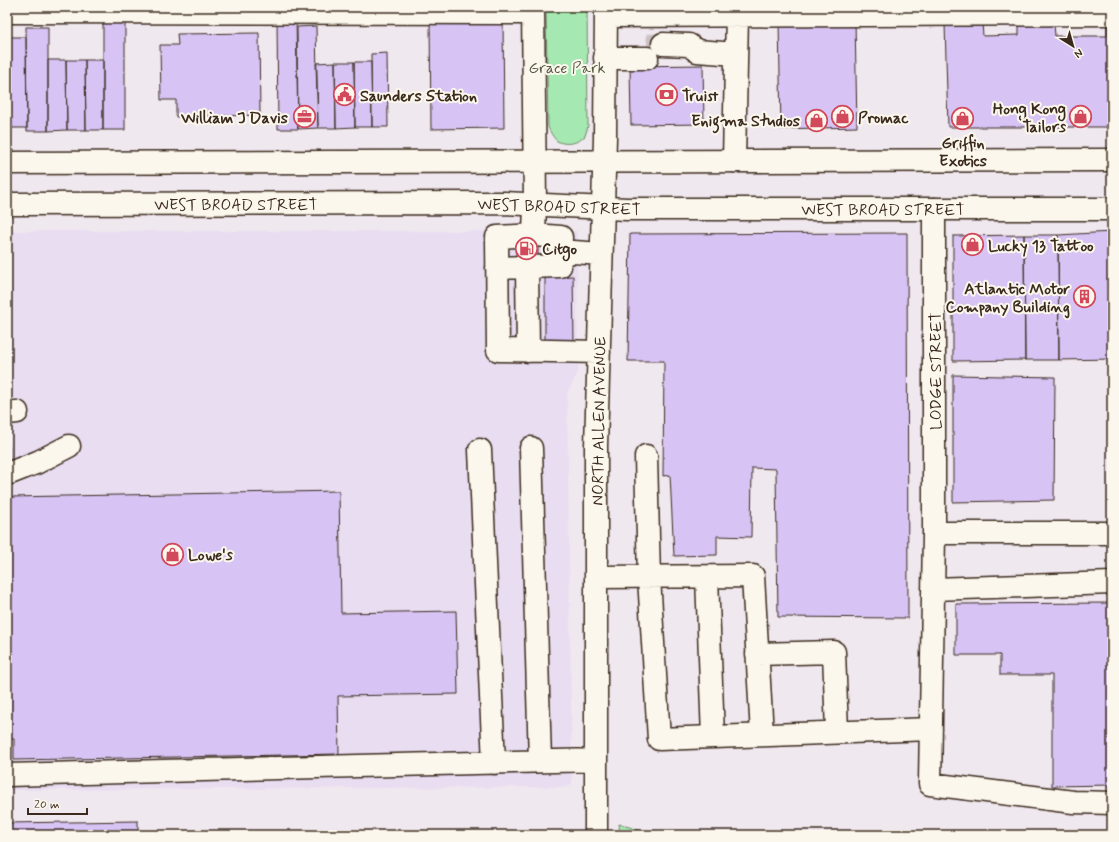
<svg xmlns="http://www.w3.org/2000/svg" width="1119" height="842" font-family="Mynerve,sans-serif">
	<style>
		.built { fill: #e8ddf1 }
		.green { fill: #a6e8b1; stroke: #708968 }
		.building { fill: #d7c4f5; stroke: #3b2a1e }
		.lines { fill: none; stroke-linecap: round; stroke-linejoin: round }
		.minor-tunnel { stroke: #ccc2c5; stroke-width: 22; stroke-dasharray: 22 11; stroke-linecap: butt }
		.minor-casing { stroke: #3b2a1e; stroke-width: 25 }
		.major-casing { stroke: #3b2a1e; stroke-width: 25 }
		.minor { stroke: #fbf7ec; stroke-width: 22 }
		.major { stroke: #fbf7ec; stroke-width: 22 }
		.labels { text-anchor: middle; stroke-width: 4; stroke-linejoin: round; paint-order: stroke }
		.park-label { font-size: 16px; fill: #565a43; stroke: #fbf7ec }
		.poi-label { font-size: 16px; font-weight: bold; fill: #3b2a1e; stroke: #fbf7ec; text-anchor: start }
		.street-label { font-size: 16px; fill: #3b2a1e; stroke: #fbf7ec }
	</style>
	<rect width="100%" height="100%" fill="#f0e8ef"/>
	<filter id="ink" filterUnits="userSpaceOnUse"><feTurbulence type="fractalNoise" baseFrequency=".025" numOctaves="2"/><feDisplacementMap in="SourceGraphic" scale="8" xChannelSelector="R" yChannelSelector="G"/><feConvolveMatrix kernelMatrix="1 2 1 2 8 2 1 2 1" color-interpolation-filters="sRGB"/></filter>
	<g filter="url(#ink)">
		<path class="built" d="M 7,231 L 577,231 L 578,373 L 567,393 L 572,783 L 568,787 L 7,790 Z"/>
		<path class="green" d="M 546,7 L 587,7 L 588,126 C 587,129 586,133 585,136 C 579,143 566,146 557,141 C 553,137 550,132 548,127 Z
			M 619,824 L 656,835 L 620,835 Z"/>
		<path class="building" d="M 296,18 L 298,129 L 278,129 L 277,19 Z
			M 503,19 L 504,128 L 431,129 L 430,20 Z
			M 855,20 L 857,127 L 781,129 L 779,21 Z
			M 125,21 L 125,130 L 103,130 L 103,22 Z
			M 1112,21 L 1112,127 L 948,127 L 945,24 L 982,23 L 983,36 L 1019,35 L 1019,24 L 1054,24 L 1055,36 L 1107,36 L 1107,24 Z
			M 316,26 L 318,128 L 298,129 L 297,27 Z
			M 26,27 L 48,27 L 48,131 L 27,131 Z
			M 259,33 L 260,115 L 176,117 L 176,100 L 161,100 L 160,45 L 178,45 L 177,34 Z
			M 7,37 L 26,37 L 27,128 L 7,128 Z
			M 387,53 L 388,127 L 372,127 L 371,54 Z
			M 48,60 L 66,60 L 67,130 L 48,131 Z
			M 66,60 L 85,60 L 86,130 L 67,130 Z
			M 85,60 L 103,60 L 103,130 L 86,130 Z
			M 335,62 L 354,62 L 355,127 L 336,128 Z
			M 335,62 L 336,128 L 318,128 L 316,63 Z
			M 354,62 L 371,62 L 372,127 L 355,127 Z
			M 703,65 L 704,124 L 631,125 L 630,66 Z
			M 1112,232 L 1112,359 L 1059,360 L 1058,235 Z
			M 907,233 L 908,618 L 778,617 L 776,469 L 752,468 L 751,537 L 717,536 L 717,555 L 674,556 L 670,475 L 663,476 L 664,361 L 628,361 L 630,234 Z
			M 1024,235 L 1058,235 L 1059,360 L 1025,360 Z
			M 1024,235 L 1025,360 L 953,361 L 953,236 Z
			M 516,238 L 538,238 L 538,258 L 516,258 Z
			M 573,276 L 574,342 L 545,342 L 545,277 Z
			M 953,375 L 1055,377 L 1054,500 L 953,502 Z
			M 7,446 L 9,446 L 10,497 L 339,491 L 341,613 L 456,611 L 458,694 L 338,696 L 339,754 L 14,760 L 14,739 L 7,739 Z
			M 1112,603 L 1112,785 L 1052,786 L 1052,675 L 1000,675 L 1000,655 L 956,655 L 956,604 Z
			M 138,821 L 138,835 L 7,835 L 7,823 Z"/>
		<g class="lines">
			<path class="minor-tunnel" d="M 647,45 L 663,44"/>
			<defs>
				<path id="minor" d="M 533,7 L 535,204 L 534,235
					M 7,12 L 533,13
					M 606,16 L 1112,14
					M 663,44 L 689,45 L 697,51 L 736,54
					M 605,58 L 647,58
					M 734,161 L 737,15
					M 934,209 L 934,533 L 930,784 L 1073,802 L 1112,803
					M 560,251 L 601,254
					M 527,267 L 528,351
					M 497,268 L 560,266 L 561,237 L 534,235 L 497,237 L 498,350 L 599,352
					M 7,413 L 17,412
					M 531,448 L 540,761
					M 480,450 L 494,763
					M 646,456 L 649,578 L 659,739 L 931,729
					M 10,473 L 38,462 L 69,446
					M 934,533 L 1112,533
					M 596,577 L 753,576 L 762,735
					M 707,577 L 713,737
					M 933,589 L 1112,583
					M 757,654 L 834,652 L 837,732
					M 7,775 L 596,760
					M 596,835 L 596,446 L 605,138 L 606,7"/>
				<path id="major" d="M 7,163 L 1112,160
					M 7,204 L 504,203 L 627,209 L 1112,209"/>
			</defs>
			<use href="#minor" class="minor-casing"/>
			<use href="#major" class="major-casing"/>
			<use href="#minor" class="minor"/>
			<use href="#major" class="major"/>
		</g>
	</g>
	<defs>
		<symbol id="civic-ring" viewBox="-11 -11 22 22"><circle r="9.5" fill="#fbf7ec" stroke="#d1495b" stroke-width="1.5"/><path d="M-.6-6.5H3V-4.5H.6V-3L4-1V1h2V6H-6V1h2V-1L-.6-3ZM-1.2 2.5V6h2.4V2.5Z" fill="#d1495b"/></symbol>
		<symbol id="bank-ring" viewBox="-11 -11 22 22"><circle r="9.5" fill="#fbf7ec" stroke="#d1495b" stroke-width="1.5"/><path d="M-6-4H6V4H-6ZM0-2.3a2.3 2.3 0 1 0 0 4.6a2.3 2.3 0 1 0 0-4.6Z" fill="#d1495b"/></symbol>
		<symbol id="office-ring" viewBox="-11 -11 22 22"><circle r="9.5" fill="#fbf7ec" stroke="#d1495b" stroke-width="1.5"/><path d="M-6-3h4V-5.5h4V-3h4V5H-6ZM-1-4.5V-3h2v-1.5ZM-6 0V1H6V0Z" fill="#d1495b"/></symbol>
		<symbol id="shop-ring" viewBox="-11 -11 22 22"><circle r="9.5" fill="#fbf7ec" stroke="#d1495b" stroke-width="1.5"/><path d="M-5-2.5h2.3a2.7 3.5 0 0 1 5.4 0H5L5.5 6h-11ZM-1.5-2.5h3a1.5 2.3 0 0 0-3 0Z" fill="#d1495b"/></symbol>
		<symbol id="fuel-ring" viewBox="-11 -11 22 22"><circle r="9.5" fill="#fbf7ec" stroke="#d1495b" stroke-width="1.5"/><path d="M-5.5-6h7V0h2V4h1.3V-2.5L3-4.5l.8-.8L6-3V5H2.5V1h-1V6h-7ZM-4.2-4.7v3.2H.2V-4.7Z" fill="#d1495b"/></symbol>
		<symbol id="building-ring" viewBox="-11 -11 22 22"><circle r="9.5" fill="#fbf7ec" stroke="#d1495b" stroke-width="1.5"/><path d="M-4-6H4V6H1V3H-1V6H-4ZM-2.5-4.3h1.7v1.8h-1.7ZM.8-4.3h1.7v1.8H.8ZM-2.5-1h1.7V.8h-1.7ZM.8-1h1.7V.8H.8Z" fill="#d1495b"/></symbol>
	</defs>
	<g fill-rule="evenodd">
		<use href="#civic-ring" x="332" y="82" width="25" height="25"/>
		<use href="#bank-ring" x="654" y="82" width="25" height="25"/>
		<use href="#office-ring" x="292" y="104" width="25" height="25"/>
		<use href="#shop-ring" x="830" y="104" width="25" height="25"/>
		<use href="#shop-ring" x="1068" y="104" width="25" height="25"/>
		<use href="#shop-ring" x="950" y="106" width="25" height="25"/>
		<use href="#shop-ring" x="804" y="108" width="25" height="25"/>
		<use href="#shop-ring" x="960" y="232" width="25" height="25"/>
		<use href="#fuel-ring" x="514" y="236" width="25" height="25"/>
		<use href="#building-ring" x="1072" y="284" width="25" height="25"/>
		<use href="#shop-ring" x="160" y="542" width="25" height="25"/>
	</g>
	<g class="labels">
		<g class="park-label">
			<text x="567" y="73">Grace Park</text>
		</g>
		<g class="poi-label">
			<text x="360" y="101">Saunders Station</text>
			<text x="682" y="101">Truist</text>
			<text x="1066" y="114" text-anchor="end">Hong Kong<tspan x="1066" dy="18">Tailors</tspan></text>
			<text x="288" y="123" text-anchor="end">William J Davis</text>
			<text x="858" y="123">Promac</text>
			<text x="800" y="126" text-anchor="end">Enigma Studios</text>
			<text x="963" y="148" text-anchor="middle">Griffin<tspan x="963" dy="18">Exotics</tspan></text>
			<text x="988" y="251">Lucky 13 Tattoo</text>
			<text x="542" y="254">Citgo</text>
			<text x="1070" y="294" text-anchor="end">Atlantic Motor<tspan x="1070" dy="18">Company Building</tspan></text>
			<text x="188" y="560">Lowe's</text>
		</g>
		<g class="street-label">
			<text x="236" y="210">WEST BROAD STREET</text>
			<text transform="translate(559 206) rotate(2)" y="6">WEST BROAD STREET</text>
			<text x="883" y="215">WEST BROAD STREET</text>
			<text transform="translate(935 371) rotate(-90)" y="6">LODGE STREET</text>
			<text transform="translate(598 421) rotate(-89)" y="6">NORTH ALLEN AVENUE</text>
		</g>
	</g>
	<rect width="1119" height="842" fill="none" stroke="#fbf7ec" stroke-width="24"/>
	<rect x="12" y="12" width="1095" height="818" fill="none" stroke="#3b2a1e" stroke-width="1.5" filter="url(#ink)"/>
	<g transform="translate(1073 46) rotate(143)" stroke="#fbf7ec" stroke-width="3" paint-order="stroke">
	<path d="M0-3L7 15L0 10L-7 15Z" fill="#3b2a1e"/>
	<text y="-6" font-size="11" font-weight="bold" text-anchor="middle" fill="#3b2a1e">N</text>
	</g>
	<path d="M28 808v6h59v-6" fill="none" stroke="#3b2a1e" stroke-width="2"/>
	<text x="34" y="808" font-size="12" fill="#3b2a1e" stroke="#fbf7ec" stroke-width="3" paint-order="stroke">20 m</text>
</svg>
